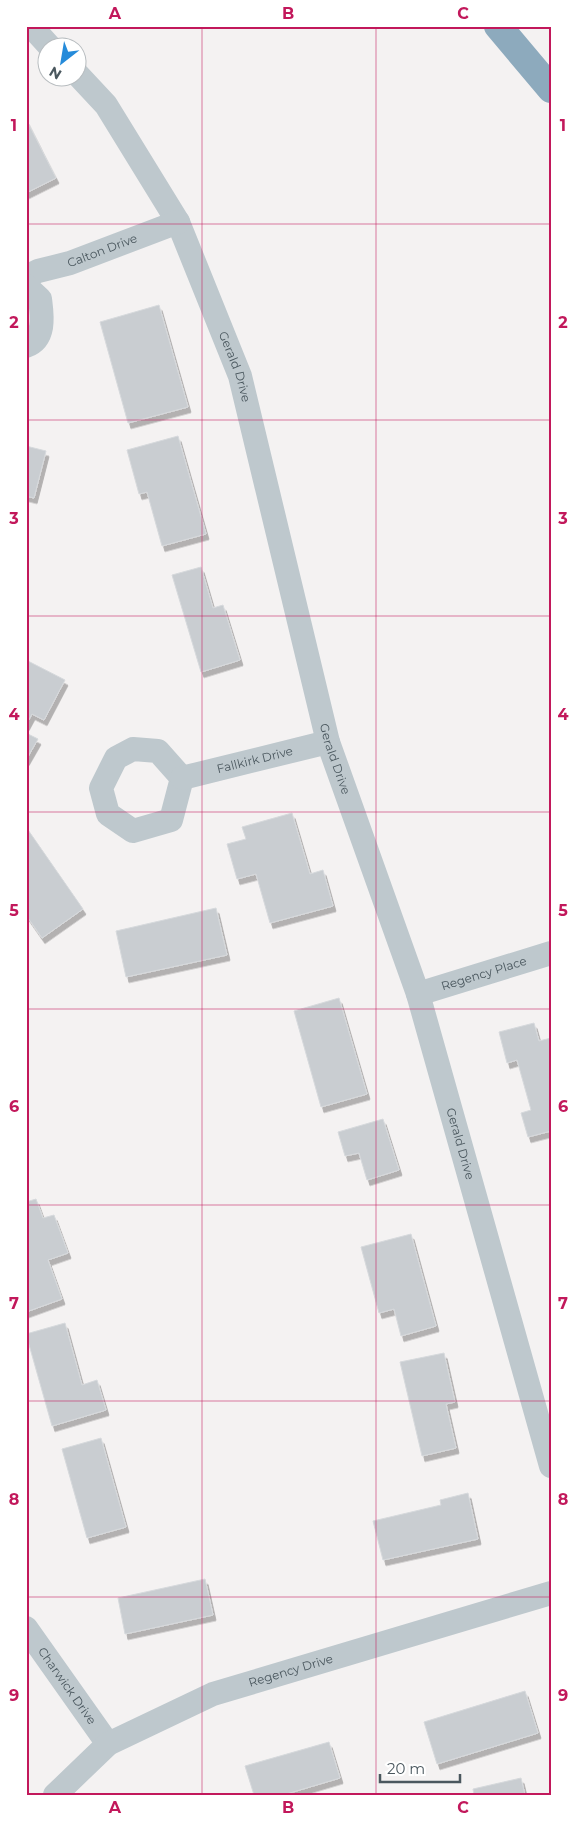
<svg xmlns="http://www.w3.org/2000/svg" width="577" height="1821" font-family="Montserrat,sans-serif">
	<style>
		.building { fill: #c9cdd1; stroke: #d6d9dc; filter: url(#shadow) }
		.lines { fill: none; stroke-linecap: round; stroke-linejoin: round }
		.minor { stroke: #bec8cd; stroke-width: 24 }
		.motorway { stroke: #8daabd; stroke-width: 28 }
		.grid { fill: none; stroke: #c2185b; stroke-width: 1; stroke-opacity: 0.55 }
		.labels { text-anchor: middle; stroke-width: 4; stroke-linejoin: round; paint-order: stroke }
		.street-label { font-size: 12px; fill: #4a575e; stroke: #fff }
		.neatline { fill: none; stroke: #c2185b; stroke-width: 2 }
		.grid-label { font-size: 16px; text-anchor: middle; font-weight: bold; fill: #c2185b }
	</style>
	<defs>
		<filter id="shadow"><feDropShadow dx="3" dy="5.5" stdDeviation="0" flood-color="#0004"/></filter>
	</defs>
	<rect width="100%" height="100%" fill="#f4f2f2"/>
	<path class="building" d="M 26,119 L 56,178 L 26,193 Z
		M 159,305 L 188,407 L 128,423 L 100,322 Z
		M 178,436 L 206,534 L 162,546 L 147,492 L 139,494 L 127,450 Z
		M 26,446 L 46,451 L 34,498 L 26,496 Z
		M 201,567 L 213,608 L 223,605 L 240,660 L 201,672 L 172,575 Z
		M 26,660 L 65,680 L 44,720 L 32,714 L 26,725 Z
		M 26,733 L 38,739 L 26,760 Z
		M 292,813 L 310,874 L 323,870 L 333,906 L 270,923 L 256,874 L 237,879 L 227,844 L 246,839 L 242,827 Z
		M 26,827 L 83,909 L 42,938 L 26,915 Z
		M 216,908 L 227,955 L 126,977 L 116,931 Z
		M 339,998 L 367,1094 L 321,1107 L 294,1011 Z
		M 534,1023 L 539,1041 L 551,1038 L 551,1131 L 528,1137 L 521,1113 L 531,1110 L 517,1060 L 507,1063 L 499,1032 Z
		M 383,1119 L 399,1170 L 367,1180 L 359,1153 L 345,1156 L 338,1132 Z
		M 36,1199 L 43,1218 L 54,1215 L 68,1253 L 48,1260 L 62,1299 L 26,1312 L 26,1202 Z
		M 411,1234 L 436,1326 L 401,1336 L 394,1309 L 379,1313 L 361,1247 Z
		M 65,1323 L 82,1385 L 97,1380 L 106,1410 L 52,1426 L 26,1334 Z
		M 444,1353 L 455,1402 L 446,1404 L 456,1448 L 422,1456 L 400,1362 Z
		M 101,1438 L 126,1527 L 87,1538 L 62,1449 Z
		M 468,1493 L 478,1539 L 383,1560 L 373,1521 L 441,1505 L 440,1500 Z
		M 205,1579 L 213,1615 L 125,1634 L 118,1598 Z
		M 525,1691 L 538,1733 L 437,1764 L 424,1722 Z
		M 329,1742 L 340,1778 L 283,1795 L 254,1795 L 245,1766 Z
		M 521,1778 L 525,1795 L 474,1795 L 473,1789 Z"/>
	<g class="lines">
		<g class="minor">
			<path d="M 31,26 L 51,48"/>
			<path id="s1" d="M 78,75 L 106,105 L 178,222 L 240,376 L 328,742 L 418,994 L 551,1466"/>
			<path id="s2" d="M 26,277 L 38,271 L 70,263 L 178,222"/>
			<path d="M 26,286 L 40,299 C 42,315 46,339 26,346"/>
			<path d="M 133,749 L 158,751 L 182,778 L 171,820 L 133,831 L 108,814 L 101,788 L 116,758 Z"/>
			<path id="s3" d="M 182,778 L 328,742"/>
			<path id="s4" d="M 418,994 L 551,953"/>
			<path id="s5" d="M 26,1628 L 108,1744"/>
			<path id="s6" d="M 55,1795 L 108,1744 L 213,1694 L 551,1593"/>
		</g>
		<path class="motorway" d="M 498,26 L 551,89"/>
	</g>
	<path class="grid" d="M 202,26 L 202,1795M 376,26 L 376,1795M 26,224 L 551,224M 26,420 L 551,420M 26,616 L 551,616M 26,812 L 551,812M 26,1009 L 551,1009M 26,1205 L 551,1205M 26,1401 L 551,1401M 26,1597 L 551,1597"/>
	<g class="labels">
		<g class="street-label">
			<text dy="4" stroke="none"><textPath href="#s2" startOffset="81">Calton Drive</textPath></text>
			<text dy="4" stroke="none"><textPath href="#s1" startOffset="334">Gerald Drive</textPath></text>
			<text dy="4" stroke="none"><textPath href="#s1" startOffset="739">Gerald Drive</textPath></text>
			<text dy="4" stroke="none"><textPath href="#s3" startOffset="75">Fallkirk Drive</textPath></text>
			<text dy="4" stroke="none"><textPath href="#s4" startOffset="69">Regency Place</textPath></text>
			<text dy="4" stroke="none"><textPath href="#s1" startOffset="1144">Gerald Drive</textPath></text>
			<text dy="4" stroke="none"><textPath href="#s6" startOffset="271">Regency Drive</textPath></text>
			<text dy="4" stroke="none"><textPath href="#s5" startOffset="71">Charwick Drive</textPath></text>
		</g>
	</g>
	<rect width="577" height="1821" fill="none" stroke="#ffffff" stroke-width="55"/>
	<g transform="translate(62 62) rotate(211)"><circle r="24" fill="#ffffff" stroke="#b7bcbf"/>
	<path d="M0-4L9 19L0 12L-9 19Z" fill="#268bda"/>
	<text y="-8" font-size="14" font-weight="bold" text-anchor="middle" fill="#4a575e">N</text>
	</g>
	<path d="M380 1774v8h80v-8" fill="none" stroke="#4a575e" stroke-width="2.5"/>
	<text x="387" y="1774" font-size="15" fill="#4a575e" stroke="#ffffff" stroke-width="4" paint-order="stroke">20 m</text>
	<rect x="28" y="28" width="522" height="1766" class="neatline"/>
	<g class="grid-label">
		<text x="115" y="19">A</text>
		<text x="288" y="19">B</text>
		<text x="463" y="19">C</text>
		<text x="14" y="131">1</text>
		<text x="563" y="131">1</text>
		<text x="14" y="328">2</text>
		<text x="563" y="328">2</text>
		<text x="14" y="524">3</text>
		<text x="563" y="524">3</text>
		<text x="14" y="720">4</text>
		<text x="563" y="720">4</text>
		<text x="14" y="916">5</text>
		<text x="563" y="916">5</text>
		<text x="14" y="1112">6</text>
		<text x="563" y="1112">6</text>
		<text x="14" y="1309">7</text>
		<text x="563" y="1309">7</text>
		<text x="14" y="1505">8</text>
		<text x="563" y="1505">8</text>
		<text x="14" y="1701">9</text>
		<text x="563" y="1701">9</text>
		<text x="115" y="1813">A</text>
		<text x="288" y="1813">B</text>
		<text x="463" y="1813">C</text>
	</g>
</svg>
